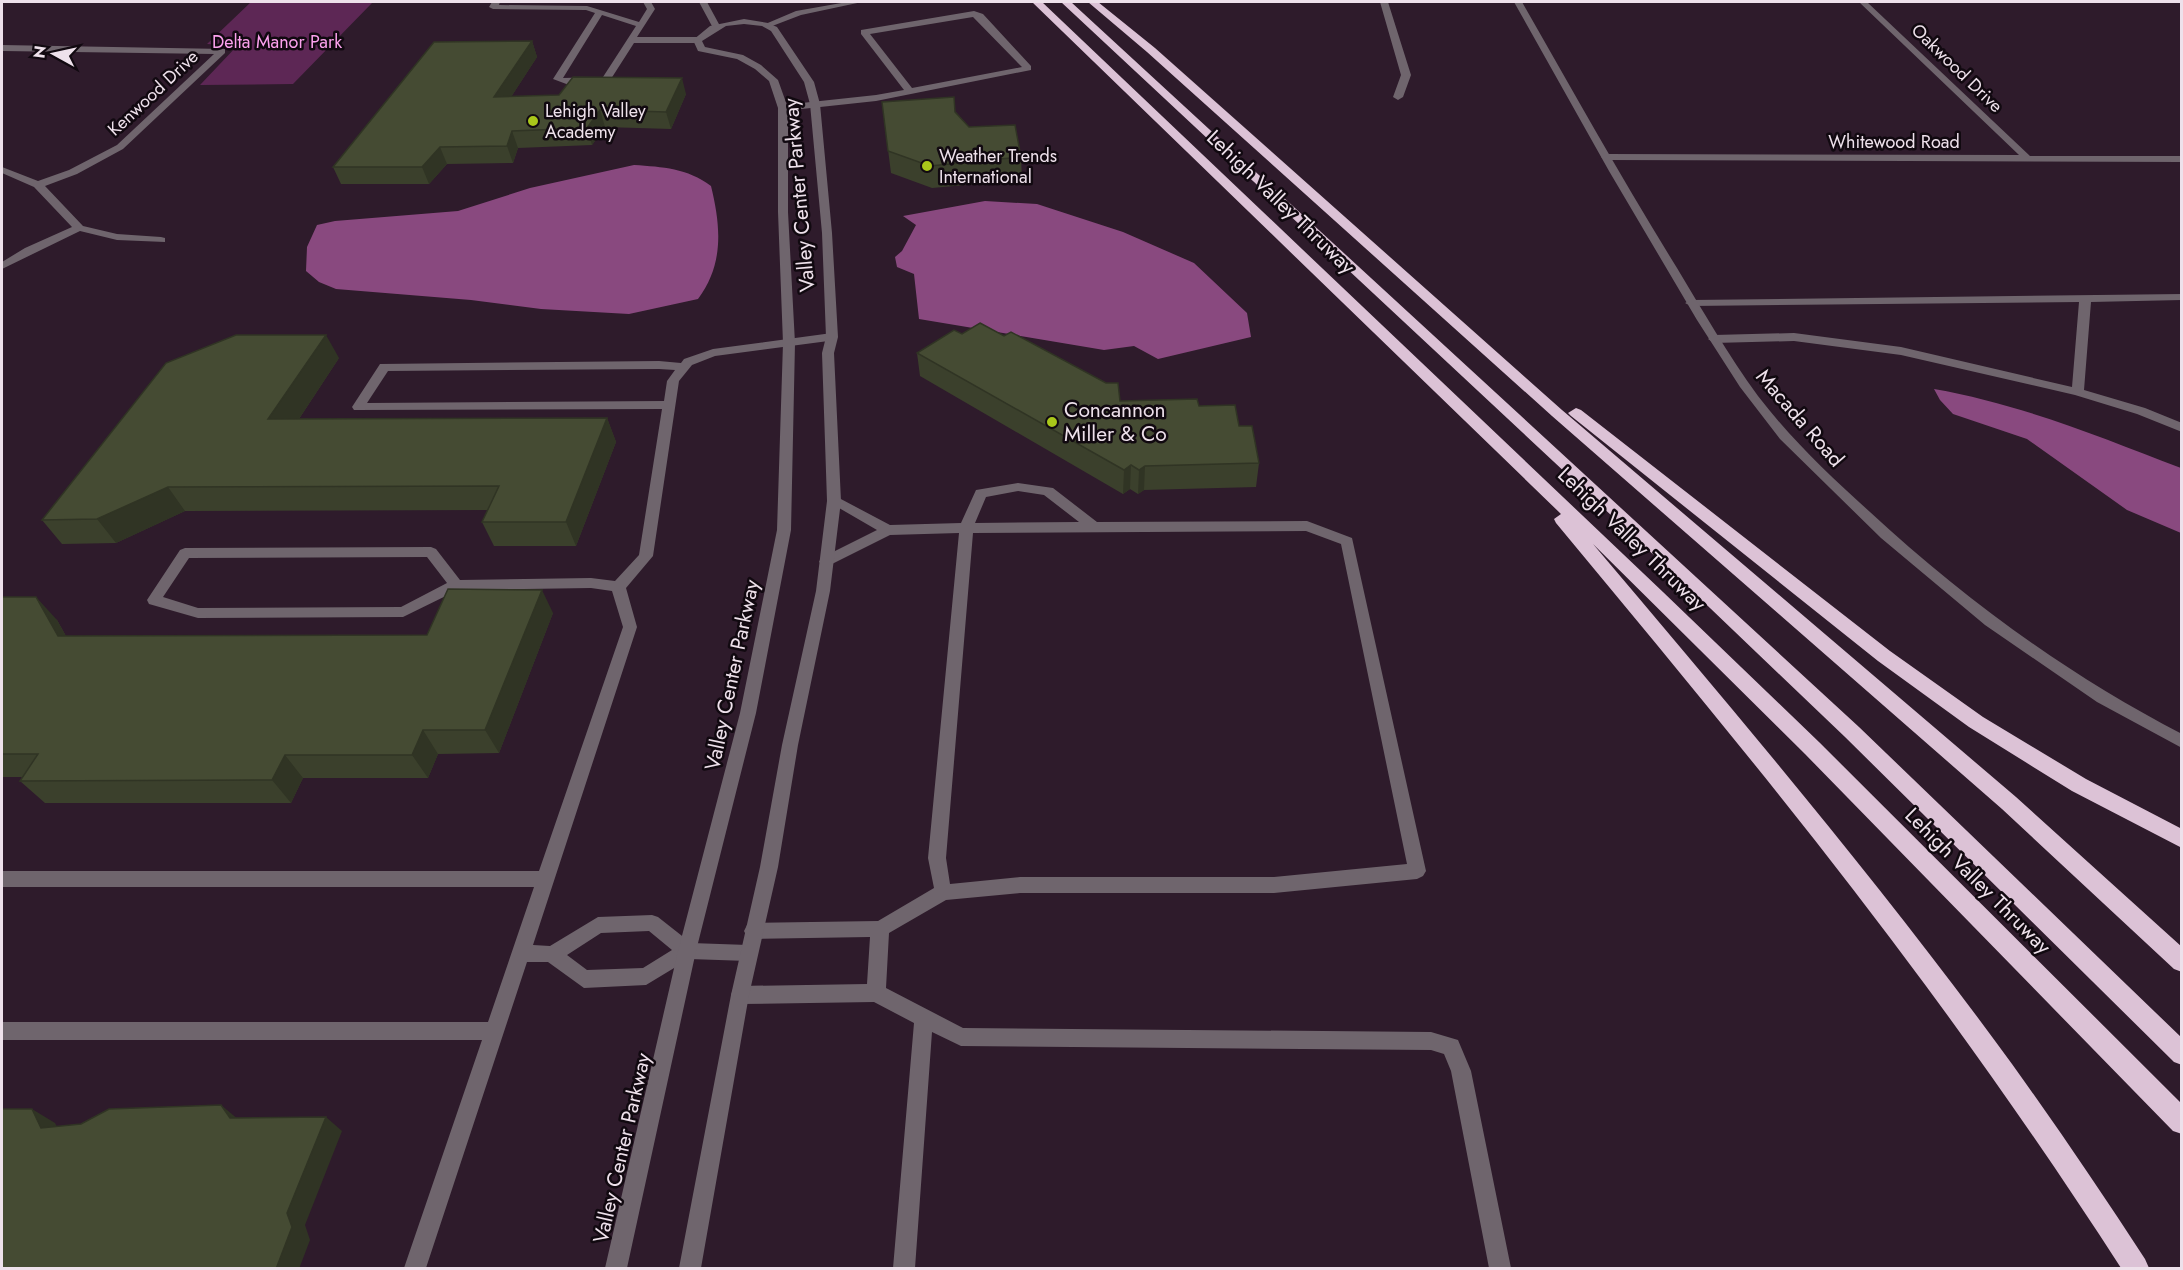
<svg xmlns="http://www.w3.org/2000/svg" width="2183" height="1270" font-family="Jost,sans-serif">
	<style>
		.green { fill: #5d2755 }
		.water { fill: #89497f }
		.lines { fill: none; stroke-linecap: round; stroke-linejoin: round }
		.service { fill: #6f656d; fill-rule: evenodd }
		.minor { fill: #6f656d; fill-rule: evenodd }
		.tertiary { fill: #6f656d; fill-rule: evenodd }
		.motorway { fill: #dcc2d6; fill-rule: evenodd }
		.wall { fill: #3b402c }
		.shaded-wall { fill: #303424 }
		.building { fill: #454b33; stroke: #303424; stroke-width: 1.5 }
		.poi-dot { fill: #a9c71a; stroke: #110910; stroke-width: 2 }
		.labels { text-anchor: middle; stroke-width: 5; stroke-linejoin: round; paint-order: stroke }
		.far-park-label { font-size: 18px; fill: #fca1ed; stroke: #110910 }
		.far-street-label { font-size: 18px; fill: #eee1eb; stroke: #110910 }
		.far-poi-label { font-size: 18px; fill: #eee1eb; stroke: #110910; text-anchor: start }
		.street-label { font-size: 21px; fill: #eee1eb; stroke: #110910 }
		.poi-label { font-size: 21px; fill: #eee1eb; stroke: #110910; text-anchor: start }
	</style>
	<rect width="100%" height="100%" fill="#2e1b2b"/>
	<path class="green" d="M 251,2 L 372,3 L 293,84 L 200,85 L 237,46 L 207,44 Z"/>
	<path class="water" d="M 634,165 C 663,167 687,168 711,186 C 721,227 724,264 698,299 L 629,314 L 541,309 L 471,300 L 336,289 L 319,282 L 306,271 L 307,247 L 317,225 L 335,221 L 458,211 L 530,188 Z
		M 985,201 L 1037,204 L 1123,232 L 1194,263 L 1247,313 L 1251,337 L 1158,359 L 1134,346 L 1104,350 L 919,319 L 914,274 L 897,267 L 895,257 L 902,251 L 916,225 L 903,216 Z
		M 1934,389 C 2020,404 2100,437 2181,468 L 2181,533 L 2127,510 L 2027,439 L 1953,414 L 1940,400 Z"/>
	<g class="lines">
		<path class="service" d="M 492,2 L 500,2 L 499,5 L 587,6 L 639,22 L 647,9 L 643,2 L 651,2 L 655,9 L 637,37 L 697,37 L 701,40 L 697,43 L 634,43 L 609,82 L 569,85 L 553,79 L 595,13 L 586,10 L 493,9 L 489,7 ZM 602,15 L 636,26 L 603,77 L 563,78 Z
			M 699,2 L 707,2 L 720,26 L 719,28 L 713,28 Z
			M 847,2 L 862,2 L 801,15 L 767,28 L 763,25 L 796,11 Z
			M 974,11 L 983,14 L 1031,66 L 1031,70 L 876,101 L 783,111 L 778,108 L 783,105 L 876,95 L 904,90 L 861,34 L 861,30 ZM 973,17 L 1022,67 L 912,88 L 870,34 Z
			M 2182,294 L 2182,300 L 2091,302 L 2084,390 L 2145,408 L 2182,423 L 2182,432 L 2137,414 L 2075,395 L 1901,355 L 1794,341 L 1714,343 L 1708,339 L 1714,335 L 1794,333 L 1901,347 L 2072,387 L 2079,302 L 1691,306 L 1685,303 L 1691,300 Z
			M 832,333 L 836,334 L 836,340 L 715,356 L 692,365 L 679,381 L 653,556 L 626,588 L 637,627 L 533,945 L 550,946 L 598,917 L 652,915 L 658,917 L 691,943 L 748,945 L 755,947 L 757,953 L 755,959 L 748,961 L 689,959 L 646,985 L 584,988 L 548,962 L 527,962 L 426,1268 L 404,1268 L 482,1040 L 2,1040 L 2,1022 L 488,1022 L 534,887 L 2,887 L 2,871 L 539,871 L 623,627 L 612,591 L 591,588 L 458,590 L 403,617 L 198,618 L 149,604 L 147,600 L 180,550 L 185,548 L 431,547 L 436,549 L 460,580 L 591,578 L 615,581 L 639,555 L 662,409 L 354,410 L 352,407 L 380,364 L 659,361 L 681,363 L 684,359 L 713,349 ZM 659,369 L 675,370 L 667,381 L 664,401 L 367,403 L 388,371 ZM 427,557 L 447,583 L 401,607 L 198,608 L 163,597 L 189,558 ZM 649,931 L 672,950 L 643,968 L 587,970 L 567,955 L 601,933 Z
			M 1018,483 L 1053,488 L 1097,522 L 1307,521 L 1352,538 L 1426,871 L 1423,876 L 1417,879 L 1274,893 L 1020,893 L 946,900 L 889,933 L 886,988 L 963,1028 L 1431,1032 L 1458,1040 L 1471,1071 L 1511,1268 L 1489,1268 L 1451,1071 L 1444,1054 L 1431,1050 L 961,1046 L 932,1032 L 915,1268 L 893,1268 L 914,1023 L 874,1002 L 740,1004 L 733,1001 L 731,995 L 733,989 L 740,986 L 867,984 L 870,937 L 753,939 L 747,937 L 744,931 L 747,925 L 753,923 L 878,921 L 934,888 L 928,858 L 959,533 L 890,535 L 826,567 L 819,562 L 821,558 L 877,530 L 827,501 L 834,496 L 839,498 L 890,525 L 961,523 L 976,490 ZM 1018,491 L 1044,495 L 1079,522 L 975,523 L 986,497 ZM 1306,531 L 1341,544 L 1407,864 L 1274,877 L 1020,877 L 950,884 L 946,858 L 973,533 Z"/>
		<path class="minor" d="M 1380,2 L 1388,2 L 1411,75 L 1403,97 L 1398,100 L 1393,97 L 1401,75 Z
			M 1859,2 L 1867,2 L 2030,156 L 2182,156 L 2182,162 L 1606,160 L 1601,157 L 1606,154 L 2019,155 Z
			M 744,19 L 768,23 L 777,27 L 814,82 L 820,104 L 832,233 L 838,337 L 834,353 L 841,501 L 830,591 L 798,745 L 778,867 L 749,995 L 701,1268 L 679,1268 L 731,995 L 760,867 L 782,745 L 816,591 L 827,501 L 822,353 L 826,337 L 822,233 L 810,104 L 804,82 L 771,31 L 762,26 L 744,24 L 726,26 L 702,41 L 705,47 L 743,55 L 761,65 L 778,80 L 788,108 L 788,212 L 795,343 L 791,530 L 756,713 L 696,951 L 627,1268 L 605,1268 L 678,951 L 740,713 L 777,530 L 783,343 L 778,212 L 778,108 L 769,81 L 755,69 L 737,59 L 698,51 L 693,40 L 710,26 Z
			M 2,45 L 225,49 L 225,53 L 123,149 L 77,174 L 45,186 L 83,226 L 117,234 L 161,237 L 165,238 L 165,242 L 117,240 L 80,231 L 2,269 L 2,262 L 25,248 L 72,227 L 34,187 L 2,173 L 2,167 L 38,181 L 69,170 L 117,145 L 214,54 L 2,51 Z"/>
		<path class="tertiary" d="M 1514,2 L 1522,2 C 1573,91 1623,181 1677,268 C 1703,311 1728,355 1758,396 C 1791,439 1830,476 1870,512 C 1964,599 2068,675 2182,734 L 2182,748 L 2097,702 L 1985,625 L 1881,538 L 1780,439 L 1740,387 L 1697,320 L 1609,171 Z"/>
		<path class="motorway" d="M 1032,2 L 1042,2 L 1663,592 L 1819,742 L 2182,1104 L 2182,1134 L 2173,1131 L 1805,754 L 1593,544 C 1737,714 1881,884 2012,1064 C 2058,1128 2102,1193 2145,1259 L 2149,1268 L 2121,1268 C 2059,1172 1994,1078 1926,986 C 1809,827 1682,675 1556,523 L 1554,519 L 1561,514 Z
			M 1061,2 L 1071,2 L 1859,727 L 2182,1038 L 2182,1065 L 2174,1062 L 1845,737 L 1687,586 Z
			M 1088,2 L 1098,2 L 1155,48 L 1562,410 L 2016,797 L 2182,947 L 2182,972 L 2174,969 L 2002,809 L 1552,416 L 1147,52 Z
			M 1576,408 L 1581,410 L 1890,651 L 1983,717 L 2086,779 L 2182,829 L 2182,848 L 2072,791 L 1969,727 L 1878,661 L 1571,416 L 1568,413 Z"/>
	</g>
	<path class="wall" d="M 532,41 L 537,57 L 511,97 L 686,94 L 671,129 L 605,127 L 592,145 L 518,148 L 513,163 L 447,164 L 429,184 L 341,184 L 333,167 Z
		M 882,102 L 956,112 L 969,127 L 1021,157 L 1022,180 L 932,188 L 891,173 Z
		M 962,334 L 1120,401 L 1199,406 L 1239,426 L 1259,463 L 1256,487 L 1144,490 L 1138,494 L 1130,489 L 1123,494 L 920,376 L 917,353 Z
		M 339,358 L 299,419 L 607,418 L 616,442 L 576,546 L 494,546 L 482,522 L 488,510 L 185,511 L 116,543 L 62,544 L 42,520 Z
		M 2,597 L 57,620 L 66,636 L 427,635 L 553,613 L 499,753 L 438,754 L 428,778 L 303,778 L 291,803 L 45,803 L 20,781 L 22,777 L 2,777 Z"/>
	<path class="shaded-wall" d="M 532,41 L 537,57 L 500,114 L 494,97 Z
		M 682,78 L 686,94 L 671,129 L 666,112 Z
		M 600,110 L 605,127 L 592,145 L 587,128 Z
		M 512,131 L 518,148 L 513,163 L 507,146 Z
		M 440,147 L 447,164 L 429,184 L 422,167 Z
		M 326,335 L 339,358 L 283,443 L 268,419 Z
		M 607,418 L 616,442 L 576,546 L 566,522 Z
		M 1131,465 L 1130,489 L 1123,494 L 1124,470 Z
		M 1145,466 L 1144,490 L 1138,494 L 1139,470 Z
		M 168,487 L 185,511 L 116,543 L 97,519 Z
		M 542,590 L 553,613 L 499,753 L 485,730 Z
		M 36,597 L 57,620 L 79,660 L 58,636 Z
		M 423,730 L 438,754 L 428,778 L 412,755 Z
		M 285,755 L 303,778 L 291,803 L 272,780 Z
		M 221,1105 L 239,1120 L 230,1118 Z
		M 32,1109 L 55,1123 L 64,1141 L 41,1128 Z
		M 326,1117 L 342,1131 L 305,1225 L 310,1240 L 299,1269 L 276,1269 L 287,1213 Z"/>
	<path class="building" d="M 532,41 L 494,97 L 559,95 L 573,77 L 682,78 L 666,112 L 600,110 L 587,128 L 512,131 L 507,146 L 440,147 L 422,167 L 333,167 L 434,42 Z
		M 954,97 L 955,112 L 969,127 L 1015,125 L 1021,157 L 930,166 L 888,151 L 882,102 Z
		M 980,323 L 1004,336 L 1011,332 L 1106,383 L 1118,383 L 1120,401 L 1197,399 L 1199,406 L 1235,405 L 1239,426 L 1252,426 L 1259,463 L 1145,466 L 1139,470 L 1131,465 L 1124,470 L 917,353 L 954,330 L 962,334 Z
		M 236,335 L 326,335 L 268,419 L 607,418 L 566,522 L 482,522 L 499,486 L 168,487 L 97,519 L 42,520 L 166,363 Z
		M 448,589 L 542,590 L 485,730 L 423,730 L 412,755 L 285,755 L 272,780 L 20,781 L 38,754 L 2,754 L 2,597 L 36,597 L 58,636 L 427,635 Z
		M 221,1105 L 230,1118 L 326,1117 L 287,1213 L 292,1227 L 276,1269 L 2,1269 L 2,1109 L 32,1109 L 41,1128 L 81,1124 L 109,1109 Z"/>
	<g class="poi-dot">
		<circle cx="533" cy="121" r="6"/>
		<circle cx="927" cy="166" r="6"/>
		<circle cx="1052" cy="422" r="6"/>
	</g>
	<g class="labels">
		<g class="far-park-label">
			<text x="277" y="48">Delta Manor Park</text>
		</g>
		<g class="far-street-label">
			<text transform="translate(1957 68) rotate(44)" y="6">Oakwood Drive</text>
			<text transform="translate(153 93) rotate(-43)" y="6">Kenwood Drive</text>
			<text x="1894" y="148">Whitewood Road</text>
		</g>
		<g class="far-poi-label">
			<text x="545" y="117">Lehigh Valley<tspan x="545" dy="21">Academy</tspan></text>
			<text x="939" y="162">Weather Trends<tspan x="939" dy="21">International</tspan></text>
		</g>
		<g class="street-label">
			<text transform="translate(799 195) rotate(-95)" y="7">Valley Center Parkway</text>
			<text transform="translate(1281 202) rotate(44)" y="7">Lehigh Valley Thruway</text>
			<text transform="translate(1800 418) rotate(49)" y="7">Macada Road</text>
			<text transform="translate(1632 539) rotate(44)" y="7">Lehigh Valley Thruway</text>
			<text transform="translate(732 675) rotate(-78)" y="7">Valley Center Parkway</text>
			<text transform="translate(1978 881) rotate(45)" y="7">Lehigh Valley Thruway</text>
			<text transform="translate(622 1148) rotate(-77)" y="7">Valley Center Parkway</text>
		</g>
		<g class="poi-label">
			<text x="1064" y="417">Concannon<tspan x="1064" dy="24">Miller &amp; Co</tspan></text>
		</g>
	</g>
	<rect width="2183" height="1270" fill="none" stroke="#eee1eb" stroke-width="6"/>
	<g transform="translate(54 54) rotate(278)" stroke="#110910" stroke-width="4.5" paint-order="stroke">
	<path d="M0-4.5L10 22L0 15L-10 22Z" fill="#eee1eb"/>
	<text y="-9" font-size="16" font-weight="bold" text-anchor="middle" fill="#eee1eb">N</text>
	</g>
</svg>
